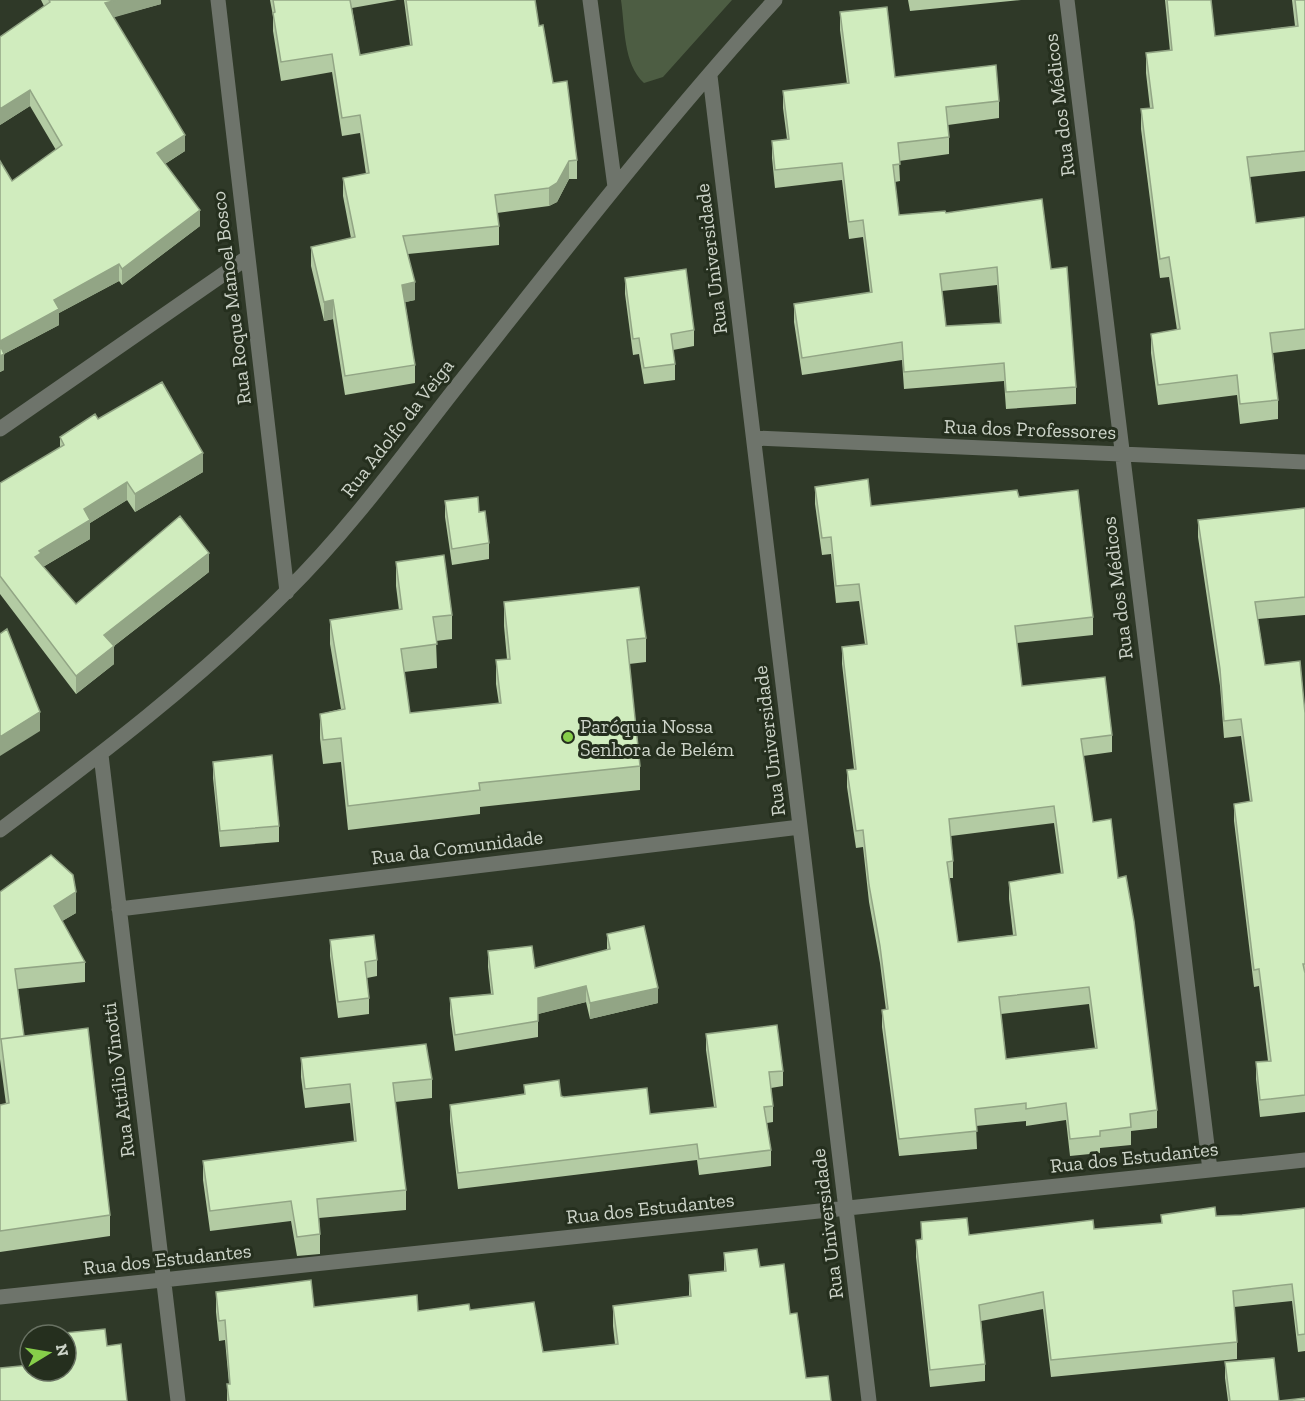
<svg xmlns="http://www.w3.org/2000/svg" width="1305" height="1401" font-family="'Zilla Slab',serif">
	<style>
		.green { fill: #4d5d43 }
		.lines { fill: none; stroke-linecap: round; stroke-linejoin: round }
		.minor { stroke: #6e746b; stroke-width: 15 }
		.wall { fill: #b3cba3; fill-rule: evenodd }
		.shaded-wall { fill: #92a585 }
		.building { fill: #d0ecbe; stroke: #92a585; stroke-width: 1.5; fill-rule: evenodd }
		.poi-dot { fill: #87cf4a; stroke: #252f1e; stroke-width: 2 }
		.labels { text-anchor: middle; stroke-width: 6; stroke-linejoin: round; paint-order: stroke }
		.street-label { font-size: 20px; fill: #cdd4c9; stroke: #252f1e }
		.poi-label { font-size: 20px; fill: #cdd4c9; stroke: #252f1e; text-anchor: start }
	</style>
	<rect width="100%" height="100%" fill="#2f3928"/>
	<path class="green" d="M 621,0 L 732,0 L 663,77 L 644,83 C 623,64 625,27 621,0 Z"/>
	<g class="lines">
		<path class="minor" d="M 218,0 L 287,592
			M 590,0 L 615,187
			M 1067,0 L 1210,1170
			M 710,76 L 869,1401
			M 0,429 L 248,257
			M 754,438 L 1305,462
			M 101,755 L 178,1401
			M 0,830 C 99,756 199,680 286,592 C 350,529 403,455 458,385 C 561,255 663,123 775,0
			M 119,909 L 800,827
			M 0,1297 L 1305,1160"/>
	</g>
	<path class="wall" d="M 41,0 L 161,0 L 161,4 L 113,17 L 185,151 L 165,164 L 200,226 L 122,285 L 119,281 L 59,313 L 59,325 L 4,354 L 4,370 L 0,372 L 0,161 L 12,181 L 56,150 L 30,106 L 0,125 L 44,6 Z
		M 270,0 L 397,0 L 352,8 L 360,55 L 410,45 L 404,0 L 535,0 L 539,26 L 553,83 L 577,160 L 577,179 L 569,179 L 557,202 L 549,206 L 497,213 L 499,226 L 499,245 L 408,254 L 415,300 L 405,302 L 415,365 L 415,383 L 345,395 L 333,319 L 324,321 L 311,266 L 311,247 L 351,238 L 343,196 L 343,178 L 366,174 L 360,133 L 342,136 L 332,72 L 281,81 L 273,31 L 273,16 Z
		M 908,0 L 1021,0 L 910,11 Z
		M 1165,0 L 1211,0 L 1215,36 L 1295,26 L 1292,0 L 1305,0 L 1305,171 L 1250,177 L 1256,223 L 1305,217 L 1305,349 L 1273,353 L 1278,400 L 1278,419 L 1240,424 L 1237,395 L 1158,405 L 1151,353 L 1151,334 L 1177,330 L 1169,277 L 1160,278 L 1141,129 L 1141,109 L 1150,108 L 1146,73 L 1146,53 L 1170,51 Z
		M 840,12 L 895,77 L 999,101 L 999,118 L 948,125 L 949,137 L 949,154 L 899,161 L 900,181 L 895,182 L 899,215 L 946,213 L 1051,269 L 1076,387 L 1076,404 L 1006,409 L 1004,381 L 904,389 L 902,360 L 802,375 L 794,322 L 794,304 L 870,293 L 863,237 L 849,239 L 842,180 L 775,188 L 772,158 L 772,141 L 787,139 L 783,108 L 783,91 L 847,84 L 840,30 ZM 997,285 L 1000,323 L 946,326 L 942,291 Z
		M 625,278 L 694,330 L 694,346 L 673,350 L 675,364 L 675,380 L 644,384 L 639,354 L 633,355 L 625,294 Z
		M 98,419 L 203,472 L 135,512 L 127,500 L 90,523 L 90,539 L 43,567 L 76,604 L 209,572 L 114,646 L 114,664 L 76,694 L 0,594 L 0,483 L 60,448 L 60,437 Z
		M 815,487 L 871,506 L 1019,497 L 1093,617 L 1093,635 L 1017,643 L 1022,686 L 1112,735 L 1112,752 L 1083,756 L 1093,822 L 1118,878 L 1157,1110 L 1157,1128 L 1131,1131 L 1131,1145 L 1100,1148 L 1100,1153 L 1070,1156 L 1066,1120 L 1026,1126 L 1026,1121 L 976,1126 L 977,1149 L 899,1156 L 882,1027 L 882,1010 L 886,1010 L 880,963 L 869,902 L 863,847 L 856,848 L 847,787 L 847,770 L 854,769 L 842,664 L 842,647 L 865,644 L 859,601 L 836,603 L 831,554 L 822,555 L 815,504 ZM 1054,823 L 1061,874 L 1009,882 L 1009,899 L 1013,935 L 958,942 L 949,878 L 953,878 L 953,861 L 951,836 ZM 1089,1004 L 1095,1048 L 1006,1059 L 1001,1014 Z
		M 445,501 L 479,512 L 489,543 L 489,559 L 452,565 L 445,517 Z
		M 1305,508 L 1305,615 L 1258,619 L 1265,665 L 1305,713 L 1305,1112 L 1260,1117 L 1256,1079 L 1256,1062 L 1268,1061 L 1259,986 L 1254,987 L 1234,821 L 1234,804 L 1250,802 L 1241,736 L 1224,738 L 1220,686 L 1198,537 L 1198,520 Z
		M 396,562 L 452,615 L 452,639 L 436,641 L 437,668 L 404,672 L 410,713 L 499,704 L 496,684 L 496,660 L 507,659 L 504,626 L 504,602 L 646,638 L 646,662 L 629,664 L 640,766 L 640,790 L 480,807 L 480,814 L 348,830 L 341,762 L 323,764 L 320,738 L 320,714 L 341,709 L 330,644 L 330,620 L 399,610 L 396,586 Z
		M 213,762 L 279,826 L 279,842 L 220,847 L 213,778 Z
		M 0,892 L 76,913 L 62,921 L 85,962 L 85,982 L 18,989 L 24,1036 L 110,1215 L 110,1236 L 0,1252 L 0,1105 L 6,1104 L 0,1059 Z
		M 607,934 L 658,1003 L 590,1019 L 586,1002 L 538,1014 L 538,1037 L 455,1051 L 450,1014 L 450,998 L 491,994 L 488,967 L 488,951 L 535,968 L 607,950 Z
		M 330,940 L 377,960 L 377,976 L 367,978 L 369,998 L 369,1014 L 338,1018 L 330,956 Z
		M 706,1034 L 783,1071 L 783,1086 L 771,1088 L 773,1106 L 773,1122 L 767,1123 L 771,1150 L 771,1166 L 699,1175 L 697,1160 L 458,1189 L 450,1121 L 450,1105 L 524,1094 L 524,1085 L 564,1097 L 650,1114 L 714,1107 L 706,1050 Z
		M 301,1058 L 432,1079 L 432,1098 L 395,1102 L 406,1190 L 406,1210 L 319,1218 L 320,1234 L 320,1254 L 297,1256 L 291,1221 L 210,1231 L 203,1180 L 203,1161 L 354,1141 L 350,1103 L 305,1108 L 301,1077 Z
		M 1305,1208 L 1305,1351 L 1298,1352 L 1292,1301 L 1234,1307 L 1237,1342 L 1237,1359 L 1051,1377 L 1043,1309 L 981,1321 L 985,1364 L 985,1381 L 930,1387 L 916,1257 L 916,1240 L 921,1240 L 921,1222 L 969,1235 L 1094,1229 L 1161,1223 L 1161,1215 L 1216,1216 L 1242,1215 Z
		M 724,1253 L 760,1267 L 790,1314 L 806,1378 L 831,1401 L 227,1401 L 227,1384 L 229,1384 L 225,1340 L 219,1341 L 216,1312 L 216,1292 L 314,1307 L 418,1311 L 470,1310 L 543,1352 L 615,1344 L 613,1326 L 613,1306 L 689,1296 L 689,1275 L 724,1271 Z
		M 1225,1362 L 1279,1401 L 1305,1401 L 1228,1401 L 1225,1378 Z"/>
	<path class="shaded-wall" d="M 117,0 L 161,0 L 161,4 L 105,20 L 105,3 Z
		M 30,90 L 30,106 L 0,125 L 0,109 Z
		M 185,135 L 185,151 L 157,169 L 157,153 Z
		M 569,161 L 569,179 L 557,202 L 549,206 L 549,188 Z
		M 200,210 L 200,226 L 122,285 L 122,269 Z
		M 119,264 L 119,281 L 59,313 L 59,325 L 4,354 L 4,370 L 0,372 L 0,341 L 54,300 Z
		M 415,282 L 415,300 L 402,303 L 402,285 Z
		M 333,300 L 333,319 L 324,321 L 324,302 Z
		M 203,453 L 203,472 L 135,512 L 135,494 Z
		M 127,482 L 127,500 L 90,523 L 90,539 L 41,568 L 35,557 L 39,551 L 84,509 Z
		M 209,553 L 209,572 L 114,646 L 114,664 L 76,694 L 76,676 L 104,635 Z
		M 40,712 L 40,731 L 0,756 L 0,737 Z
		M 76,892 L 76,913 L 54,926 L 54,906 Z
		M 586,986 L 586,1002 L 538,1014 L 538,998 Z
		M 658,988 L 658,1003 L 590,1019 L 590,1003 Z"/>
	<path class="building" d="M 49,0 L 117,0 L 105,3 L 185,135 L 157,153 L 200,210 L 122,269 L 119,264 L 54,300 L 59,309 L 0,341 L 0,161 L 12,181 L 62,145 L 30,90 L 0,109 L 0,37 L 50,2 Z
		M 273,0 L 350,0 L 360,55 L 412,45 L 406,0 L 535,0 L 539,26 L 543,25 L 553,83 L 567,81 L 577,160 L 569,161 L 557,183 L 549,188 L 495,195 L 499,226 L 403,236 L 415,282 L 402,285 L 415,365 L 345,376 L 333,300 L 324,302 L 311,247 L 355,237 L 343,178 L 369,173 L 360,115 L 342,118 L 332,54 L 281,62 L 273,13 L 275,12 Z
		M 1167,0 L 1211,0 L 1215,36 L 1298,26 L 1295,0 L 1305,0 L 1305,151 L 1247,157 L 1256,223 L 1305,217 L 1305,329 L 1270,333 L 1278,400 L 1240,404 L 1237,375 L 1158,385 L 1151,334 L 1180,329 L 1169,257 L 1160,259 L 1141,109 L 1153,108 L 1146,53 L 1172,50 Z
		M 887,7 L 895,77 L 996,65 L 999,101 L 946,107 L 949,137 L 898,143 L 900,164 L 893,165 L 899,215 L 945,211 L 946,213 L 1042,199 L 1051,269 L 1067,267 L 1076,387 L 1006,392 L 1004,363 L 904,372 L 902,342 L 802,358 L 794,304 L 872,292 L 863,220 L 849,222 L 842,163 L 775,170 L 772,141 L 789,139 L 783,91 L 849,83 L 840,12 ZM 997,267 L 1001,323 L 946,326 L 940,274 Z
		M 686,269 L 694,330 L 671,334 L 675,364 L 644,368 L 639,338 L 633,339 L 625,278 Z
		M 0,345 L 4,354 L 0,356 Z
		M 162,382 L 203,453 L 135,494 L 127,482 L 84,509 L 90,520 L 39,551 L 41,553 L 35,557 L 76,604 L 180,516 L 209,553 L 104,635 L 114,646 L 76,676 L 0,576 L 0,483 L 64,445 L 60,437 L 95,414 L 98,419 Z
		M 868,479 L 871,506 L 1017,490 L 1019,497 L 1078,490 L 1093,617 L 1015,626 L 1022,686 L 1105,677 L 1112,735 L 1081,739 L 1093,822 L 1111,819 L 1118,878 L 1126,876 L 1134,921 L 1157,1110 L 1130,1114 L 1131,1127 L 1100,1131 L 1100,1136 L 1070,1139 L 1066,1103 L 1026,1109 L 1026,1103 L 975,1109 L 977,1131 L 899,1139 L 882,1010 L 888,1009 L 880,946 L 869,885 L 863,830 L 856,831 L 847,770 L 856,769 L 842,647 L 867,644 L 859,584 L 836,586 L 831,537 L 822,538 L 815,487 ZM 1054,806 L 1063,873 L 1009,882 L 1016,935 L 958,942 L 947,862 L 953,861 L 949,819 ZM 1089,987 L 1097,1048 L 1006,1059 L 999,997 Z
		M 478,497 L 479,512 L 485,511 L 489,543 L 452,549 L 445,501 Z
		M 1305,508 L 1305,597 L 1255,602 L 1265,665 L 1300,661 L 1305,713 L 1305,964 L 1303,964 L 1305,973 L 1305,1095 L 1260,1100 L 1256,1062 L 1271,1061 L 1259,969 L 1254,970 L 1234,804 L 1252,801 L 1241,719 L 1224,721 L 1220,669 L 1198,520 Z
		M 444,555 L 452,615 L 433,617 L 437,644 L 401,649 L 410,713 L 501,703 L 496,660 L 510,659 L 504,602 L 639,587 L 646,638 L 627,640 L 640,766 L 479,783 L 480,790 L 348,806 L 341,738 L 323,740 L 320,714 L 345,709 L 330,620 L 402,609 L 396,562 Z
		M 7,629 L 40,712 L 0,737 L 0,634 Z
		M 272,755 L 279,826 L 220,831 L 213,762 Z
		M 51,855 L 73,875 L 76,892 L 54,906 L 85,962 L 15,969 L 24,1036 L 0,1039 L 0,892 Z
		M 644,926 L 658,988 L 590,1003 L 586,986 L 538,998 L 538,1021 L 455,1035 L 450,998 L 493,994 L 488,951 L 532,946 L 535,968 L 610,949 L 607,934 Z
		M 374,935 L 377,960 L 365,962 L 369,998 L 338,1002 L 330,940 Z
		M 777,1025 L 783,1071 L 769,1072 L 773,1106 L 764,1107 L 771,1150 L 699,1159 L 697,1144 L 458,1173 L 450,1105 L 525,1094 L 524,1085 L 559,1080 L 561,1096 L 564,1097 L 647,1088 L 650,1114 L 716,1107 L 706,1034 Z
		M 88,1028 L 110,1215 L 0,1231 L 0,1105 L 9,1103 L 1,1039 Z
		M 426,1044 L 432,1079 L 393,1083 L 406,1190 L 317,1199 L 320,1234 L 297,1237 L 291,1201 L 210,1211 L 203,1161 L 356,1141 L 350,1084 L 305,1089 L 301,1058 Z
		M 1215,1207 L 1216,1216 L 1242,1215 L 1305,1208 L 1305,1334 L 1298,1335 L 1292,1284 L 1233,1291 L 1237,1342 L 1051,1360 L 1043,1292 L 979,1305 L 985,1364 L 930,1370 L 916,1240 L 922,1239 L 921,1222 L 967,1218 L 969,1235 L 1093,1220 L 1094,1229 L 1162,1223 L 1161,1215 Z
		M 757,1249 L 760,1267 L 784,1264 L 790,1314 L 797,1313 L 806,1378 L 828,1376 L 831,1401 L 229,1401 L 227,1384 L 230,1384 L 225,1320 L 219,1321 L 216,1292 L 311,1280 L 314,1307 L 417,1295 L 418,1311 L 469,1304 L 470,1310 L 534,1302 L 543,1352 L 618,1344 L 613,1306 L 691,1296 L 689,1275 L 726,1271 L 724,1253 Z
		M 105,1329 L 107,1346 L 121,1344 L 127,1401 L 0,1401 L 0,1368 L 30,1365 L 30,1371 L 66,1371 L 66,1335 L 54,1335 L 53,1334 Z
		M 1274,1358 L 1279,1401 L 1305,1398 L 1305,1401 L 1230,1401 L 1225,1362 Z"/>
	<circle class="poi-dot" cx="568" cy="737" r="6"/>
	<g class="labels">
		<g class="street-label">
			<text transform="translate(1059 105) rotate(-97)" y="7">Rua dos Médicos</text>
			<text transform="translate(711 259) rotate(-97)" y="7">Rua Universidade</text>
			<text transform="translate(231 298) rotate(-97)" y="7">Rua Roque Manoel Bosco</text>
			<text transform="translate(397 428) rotate(-52)" y="7">Rua Adolfo da Veiga</text>
			<text transform="translate(1030 429) rotate(2)" y="7">Rua dos Professores</text>
			<text transform="translate(1117 588) rotate(-97)" y="7">Rua dos Médicos</text>
			<text transform="translate(769 741) rotate(-97)" y="7">Rua Universidade</text>
			<text transform="translate(457 847) rotate(-7)" y="7">Rua da Comunidade</text>
			<text transform="translate(118 1080) rotate(-97)" y="7">Rua Attílio Vinotti</text>
			<text transform="translate(1134 1157) rotate(-6)" y="7">Rua dos Estudantes</text>
			<text transform="translate(650 1208) rotate(-6)" y="7">Rua dos Estudantes</text>
			<text transform="translate(827 1224) rotate(-97)" y="7">Rua Universidade</text>
			<text transform="translate(167 1259) rotate(-6)" y="7">Rua dos Estudantes</text>
		</g>
		<g class="poi-label">
			<text x="580" y="733">Paróquia Nossa<tspan x="580" dy="23">Senhora de Belém</tspan></text>
		</g>
	</g>
	<g transform="translate(48 1353) rotate(79)"><circle r="28" fill="#252f1e" stroke="#687162" stroke-width="1.5"/>
	<path d="M0-4.5L10 22L0 15L-10 22Z" fill="#87cf4a"/>
	<text y="-9" font-size="16" font-weight="bold" text-anchor="middle" fill="#cdd4c9">N</text>
	</g>
</svg>
